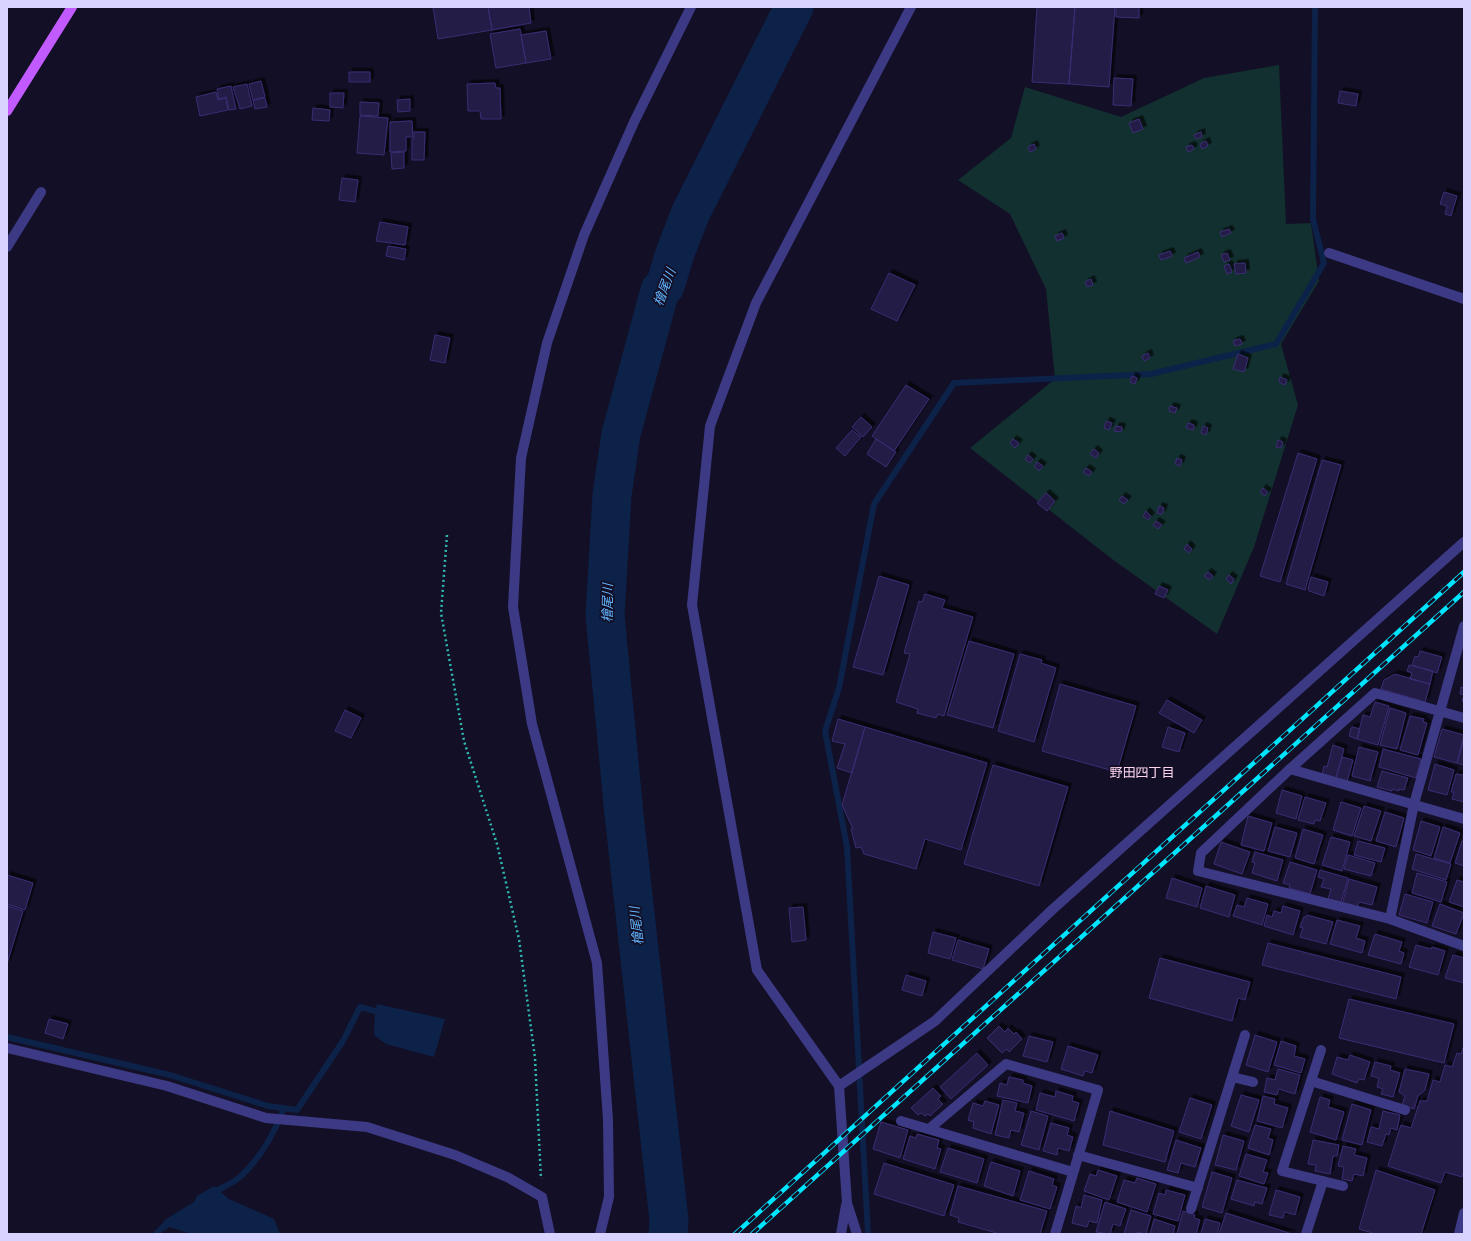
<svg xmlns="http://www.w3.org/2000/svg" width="1471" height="1241" font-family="Cabin,'Noto Sans JP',sans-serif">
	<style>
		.green { fill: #12302f }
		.water { fill: #0c2248 }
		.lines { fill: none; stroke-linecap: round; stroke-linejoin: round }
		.stream { stroke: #0c2248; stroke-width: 6 }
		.river { stroke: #0c2248; stroke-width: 39 }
		.building { fill: #241b47; stroke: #3b2d73; filter: url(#shadow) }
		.path { stroke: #2fb8b0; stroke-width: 2.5; stroke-dasharray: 2 3; stroke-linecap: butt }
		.service { stroke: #3d3a85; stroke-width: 10 }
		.minor { stroke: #3d3a85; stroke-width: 10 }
		.tertiary { stroke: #3d3a85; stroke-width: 10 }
		.primary { stroke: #c25bff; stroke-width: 10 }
		.rail-casing { stroke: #00e5ff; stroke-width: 4.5 }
		.rail { stroke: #130f26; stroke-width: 3; stroke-dasharray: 9; stroke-linecap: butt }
		.labels { text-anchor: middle; stroke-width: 3.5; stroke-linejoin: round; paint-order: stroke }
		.water-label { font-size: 13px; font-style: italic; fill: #62b6ff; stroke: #130f26 }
		.neighbourhood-label { font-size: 13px; fill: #ffd6f0; stroke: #130f26 }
	</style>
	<defs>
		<filter id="shadow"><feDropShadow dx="3.5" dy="-3.5" stdDeviation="0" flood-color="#0009"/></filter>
	</defs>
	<rect width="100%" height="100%" fill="#130f26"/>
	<path class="green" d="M 1279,65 L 1286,224 L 1311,223 L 1319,281 L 1281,344 L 1298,405 L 1254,547 L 1217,634 L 1112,559 L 970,448 L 1055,379 L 1046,289 L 1010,214 L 958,180 L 1011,138 L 1025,87 L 1121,117 L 1204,78 Z"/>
	<path class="water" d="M 377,1004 L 445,1019 L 434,1057 L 386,1044 L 374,1035 L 375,1011 Z
		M 214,1186 L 229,1199 L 274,1219 L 280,1234 L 191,1234 L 169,1227 L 165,1231 L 160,1226 L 166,1219 L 194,1202 L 197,1196 Z"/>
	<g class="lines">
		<path class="stream" d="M 7,1037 L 170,1075 L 268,1106 L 297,1110 L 343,1041 L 360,1007 L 375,1011
			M 218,1190 C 225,1186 234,1182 240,1177 C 261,1158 274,1134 284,1108
			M 156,1234 L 162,1228
			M 868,1234 L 847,847 L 825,731 L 839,688 L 874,504 L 954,383 L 1151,374 L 1276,344 L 1324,263 L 1313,219 L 1315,7"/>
		<path class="river" d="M 668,1234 L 669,1220 L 624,814 L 605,615 L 612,495 L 621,434 L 660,290 L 665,286 L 675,253 L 691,212 L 794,7"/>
	</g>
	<path class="building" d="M 433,7 L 488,7 L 492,30 L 438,39 Z
		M 488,7 L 529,7 L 531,23 L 492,30 Z
		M 1037,7 L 1075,7 L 1069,84 L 1032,82 Z
		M 1075,7 L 1115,7 L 1109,87 L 1069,84 Z
		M 1116,7 L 1139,7 L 1139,18 L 1116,17 Z
		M 520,29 L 526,63 L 496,68 L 490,34 Z
		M 546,31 L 551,59 L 526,63 L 521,35 Z
		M 349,72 L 370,72 L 370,82 L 349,82 Z
		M 1114,78 L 1133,79 L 1131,106 L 1113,105 Z
		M 261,81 L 265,97 L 253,100 L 249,84 Z
		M 495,83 L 496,88 L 500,88 L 501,119 L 481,119 L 480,111 L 468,111 L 467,84 Z
		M 247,84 L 252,106 L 240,109 L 233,87 Z
		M 231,86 L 236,109 L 229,110 L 226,97 L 219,99 L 217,89 Z
		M 1340,91 L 1358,94 L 1356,106 L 1338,103 Z
		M 216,92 L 218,100 L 226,98 L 228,110 L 200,116 L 196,97 Z
		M 330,93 L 344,93 L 343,108 L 330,107 Z
		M 265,98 L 267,107 L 255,109 L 253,100 Z
		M 410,99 L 410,111 L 398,112 L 397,100 Z
		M 360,102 L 379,103 L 378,116 L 360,115 Z
		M 313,108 L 330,110 L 329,121 L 312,120 Z
		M 360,116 L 388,118 L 384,155 L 357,153 Z
		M 1139,119 L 1143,129 L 1133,133 L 1129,123 Z
		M 412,121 L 413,137 L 406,137 L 406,151 L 390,152 L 390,122 Z
		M 414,132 L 425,132 L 424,160 L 412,160 L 412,139 L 414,139 Z
		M 1201,132 L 1202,137 L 1196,139 L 1194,135 Z
		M 1206,141 L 1208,146 L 1202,149 L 1200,144 Z
		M 1034,144 L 1036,149 L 1030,152 L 1028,147 Z
		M 1192,145 L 1194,149 L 1188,152 L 1186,147 Z
		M 404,152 L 404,168 L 392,169 L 391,153 Z
		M 342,178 L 358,180 L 355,202 L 339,200 Z
		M 1444,192 L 1457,196 L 1451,216 L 1445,214 L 1447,206 L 1440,204 Z
		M 380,222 L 408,227 L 405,245 L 376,241 Z
		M 1229,229 L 1231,233 L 1222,237 L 1220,232 Z
		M 1062,233 L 1064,238 L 1057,241 L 1055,236 Z
		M 388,246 L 406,249 L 404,260 L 386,256 Z
		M 1170,251 L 1172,256 L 1161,260 L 1159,255 Z
		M 1198,252 L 1200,257 L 1186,263 L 1184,258 Z
		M 1227,253 L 1230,260 L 1224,262 L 1221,255 Z
		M 1245,263 L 1246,273 L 1236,274 L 1234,264 Z
		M 1229,264 L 1232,272 L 1227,274 L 1224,266 Z
		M 889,273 L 915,285 L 897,321 L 871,309 Z
		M 1091,279 L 1093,285 L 1087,287 L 1085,282 Z
		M 435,335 L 450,338 L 445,363 L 430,360 Z
		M 1240,339 L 1242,344 L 1235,346 L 1233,341 Z
		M 1148,353 L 1150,358 L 1144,361 L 1142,356 Z
		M 1238,354 L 1248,358 L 1244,372 L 1233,369 Z
		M 1132,376 L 1137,378 L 1135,384 L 1130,382 Z
		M 1280,377 L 1287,380 L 1285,385 L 1279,382 Z
		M 906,385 L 929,399 L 894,451 L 872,436 Z
		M 1170,406 L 1177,408 L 1175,413 L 1169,411 Z
		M 861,417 L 872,427 L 863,437 L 852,427 Z
		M 1106,421 L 1112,423 L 1109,430 L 1104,428 Z
		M 1188,423 L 1194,425 L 1193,430 L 1186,428 Z
		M 1116,426 L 1122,427 L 1121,432 L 1114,431 Z
		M 1203,426 L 1208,428 L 1206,435 L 1201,433 Z
		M 852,430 L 861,437 L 845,456 L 836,448 Z
		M 876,439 L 896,452 L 886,467 L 867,454 Z
		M 1013,439 L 1019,443 L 1015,448 L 1010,443 Z
		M 1278,440 L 1283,442 L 1281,448 L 1276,447 Z
		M 1094,449 L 1099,453 L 1096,458 L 1090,454 Z
		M 1298,453 L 1317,459 L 1280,582 L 1260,576 Z
		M 1028,455 L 1033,459 L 1030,463 L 1025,459 Z
		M 1177,458 L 1182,460 L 1180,466 L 1175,464 Z
		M 1322,460 L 1341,465 L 1305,590 L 1286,584 Z
		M 1037,462 L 1043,466 L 1039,471 L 1034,466 Z
		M 1086,468 L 1092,472 L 1089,476 L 1083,472 Z
		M 1263,488 L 1268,492 L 1265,496 L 1260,492 Z
		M 1046,493 L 1055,501 L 1047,511 L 1037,503 Z
		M 1122,496 L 1128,500 L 1124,504 L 1119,500 Z
		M 1159,506 L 1164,508 L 1162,514 L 1157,513 Z
		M 1146,511 L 1151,516 L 1148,520 L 1143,516 Z
		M 1156,521 L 1162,525 L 1158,529 L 1153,525 Z
		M 1187,544 L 1192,549 L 1189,553 L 1184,549 Z
		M 1208,572 L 1213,576 L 1210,580 L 1204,576 Z
		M 1229,575 L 1234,579 L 1231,584 L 1226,579 Z
		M 879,576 L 909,585 L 883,675 L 853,667 Z
		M 1311,577 L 1328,582 L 1324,596 L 1309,591 L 1308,589 Z
		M 1159,586 L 1168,590 L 1164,598 L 1155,594 Z
		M 925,594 L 945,600 L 942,608 L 973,617 L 944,716 L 938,714 L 936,718 L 917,713 L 918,709 L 896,702 L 910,654 L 904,653 L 919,601 L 922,602 Z
		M 969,641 L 1014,654 L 993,728 L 947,715 Z
		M 1420,651 L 1442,657 L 1437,673 L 1412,665 L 1415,656 L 1418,657 Z
		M 1020,654 L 1042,660 L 1041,663 L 1056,668 L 1034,742 L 998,731 Z
		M 1409,665 L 1433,671 L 1430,684 L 1410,679 L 1412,673 L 1407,671 Z
		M 1395,674 L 1430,684 L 1425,702 L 1381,689 L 1384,680 Z
		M 1060,684 L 1136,706 L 1117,772 L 1042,751 Z
		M 1461,687 L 1464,688 L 1464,701 L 1462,701 L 1464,695 L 1460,694 Z
		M 1167,700 L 1202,720 L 1194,733 L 1159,713 Z
		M 1375,702 L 1389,706 L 1378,745 L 1357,739 L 1363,715 L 1370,717 Z
		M 1390,708 L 1406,713 L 1397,749 L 1380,745 Z
		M 345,710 L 361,718 L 351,738 L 335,731 Z
		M 1410,716 L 1424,719 L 1423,722 L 1427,723 L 1418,755 L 1400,750 Z
		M 838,719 L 865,727 L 852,773 L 837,768 L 845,744 L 832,741 Z
		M 865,727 L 987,763 L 961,850 L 925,839 L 916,869 L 864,854 L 861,847 L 856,848 L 851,829 L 853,829 L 842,805 Z
		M 1168,727 L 1185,733 L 1179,752 L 1162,747 Z
		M 1353,727 L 1360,729 L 1357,739 L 1349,736 L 1351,728 Z
		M 1442,729 L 1464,735 L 1457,763 L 1434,757 Z
		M 1464,739 L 1464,765 L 1457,763 Z
		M 1333,745 L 1344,749 L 1336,778 L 1322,775 L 1324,766 L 1327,767 Z
		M 1359,747 L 1378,752 L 1370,781 L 1352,776 Z
		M 1383,749 L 1421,759 L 1416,778 L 1379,767 Z
		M 1342,757 L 1353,760 L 1347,782 L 1336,778 Z
		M 1435,764 L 1454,770 L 1447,795 L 1428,790 Z
		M 993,765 L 1068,787 L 1039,886 L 964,864 Z
		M 1382,771 L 1408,778 L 1404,790 L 1399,789 L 1399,791 L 1392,789 L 1392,791 L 1377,787 Z
		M 1456,774 L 1464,775 L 1464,802 L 1452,799 L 1454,792 L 1451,792 Z
		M 1282,790 L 1302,796 L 1296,819 L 1276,813 Z
		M 1305,797 L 1326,803 L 1320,821 L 1315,820 L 1314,824 L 1298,820 Z
		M 1341,802 L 1361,808 L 1352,836 L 1333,830 Z
		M 1364,806 L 1381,811 L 1371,841 L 1354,836 Z
		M 1385,812 L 1404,818 L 1396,847 L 1376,841 Z
		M 1248,816 L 1272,823 L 1264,851 L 1241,845 Z
		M 1421,821 L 1440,827 L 1431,856 L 1413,850 Z
		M 1275,827 L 1297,833 L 1290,857 L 1268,851 Z
		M 1443,827 L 1460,833 L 1450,863 L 1434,858 Z
		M 1303,829 L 1323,835 L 1314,864 L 1295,858 Z
		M 1331,837 L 1350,842 L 1342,871 L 1322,865 Z
		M 1358,841 L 1385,848 L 1381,862 L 1354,855 Z
		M 1462,841 L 1464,841 L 1464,866 L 1455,863 Z
		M 1221,842 L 1250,852 L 1242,874 L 1214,864 Z
		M 1255,852 L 1283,860 L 1277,881 L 1252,873 L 1255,863 L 1252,862 Z
		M 1416,854 L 1451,864 L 1446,880 L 1412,869 Z
		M 1348,855 L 1375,863 L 1371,876 L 1344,869 Z
		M 1290,862 L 1317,870 L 1310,894 L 1289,888 L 1290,885 L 1283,883 Z
		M 1320,870 L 1348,878 L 1341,902 L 1328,899 L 1331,889 L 1321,887 L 1324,879 L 1318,877 Z
		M 1417,873 L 1447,882 L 1441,902 L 1412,893 Z
		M 7,875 L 33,883 L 25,910 L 7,904 Z
		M 1172,878 L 1202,888 L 1197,907 L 1166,898 Z
		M 1349,879 L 1377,887 L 1372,905 L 1359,902 L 1357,909 L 1342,905 Z
		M 1457,880 L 1464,882 L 1464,907 L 1449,902 Z
		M 1206,886 L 1235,895 L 1229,917 L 1200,908 Z
		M 1405,894 L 1433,902 L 1427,923 L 1399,915 Z
		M 1247,898 L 1268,904 L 1262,925 L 1233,916 L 1237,905 L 1244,907 Z
		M 1440,904 L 1464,913 L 1456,934 L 1432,926 Z
		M 7,906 L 23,911 L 7,964 Z
		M 1283,906 L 1300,911 L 1293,935 L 1264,926 L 1267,915 L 1272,917 L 1274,911 L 1281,913 Z
		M 803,907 L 806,940 L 792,942 L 789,908 Z
		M 1307,915 L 1333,922 L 1326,944 L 1300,937 L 1303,928 L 1300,927 L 1304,917 L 1306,917 Z
		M 1337,920 L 1360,926 L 1356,938 L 1365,941 L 1362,953 L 1330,944 Z
		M 933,932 L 956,938 L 950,959 L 928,953 Z
		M 1375,934 L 1402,942 L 1399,951 L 1404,953 L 1401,964 L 1368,955 Z
		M 958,940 L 989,949 L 983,969 L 952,960 Z
		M 1268,943 L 1401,977 L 1396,999 L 1262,965 Z
		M 1416,945 L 1431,949 L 1432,947 L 1445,951 L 1438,975 L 1409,967 Z
		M 1453,955 L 1464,958 L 1464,983 L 1445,978 Z
		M 1160,958 L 1250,982 L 1245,1000 L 1238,998 L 1232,1021 L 1149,998 Z
		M 906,975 L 926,981 L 922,996 L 902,990 Z
		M 1349,999 L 1454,1024 L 1444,1063 L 1339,1038 Z
		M 49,1019 L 68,1024 L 63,1039 L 45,1033 Z
		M 999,1026 L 1005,1032 L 1008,1028 L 1014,1034 L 1016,1032 L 1022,1039 L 1009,1052 L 1007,1049 L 1002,1053 L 987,1038 Z
		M 1255,1035 L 1277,1042 L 1268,1072 L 1246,1065 Z
		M 1029,1036 L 1053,1042 L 1047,1062 L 1023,1056 Z
		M 1281,1041 L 1296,1046 L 1294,1056 L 1305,1059 L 1301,1073 L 1274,1065 Z
		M 1464,1045 L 1464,1170 L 1462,1177 L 1445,1172 L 1441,1183 L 1388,1166 L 1401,1125 L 1411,1128 L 1420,1101 L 1427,1101 L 1433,1080 L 1440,1082 L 1445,1065 L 1452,1067 L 1457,1053 L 1461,1054 Z
		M 1068,1046 L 1098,1055 L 1092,1073 L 1085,1071 L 1083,1076 L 1061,1069 Z
		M 977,1053 L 988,1065 L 951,1099 L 940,1087 Z
		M 1350,1055 L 1370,1062 L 1364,1080 L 1359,1079 L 1357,1083 L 1332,1074 L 1337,1057 L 1348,1060 Z
		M 1375,1062 L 1391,1066 L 1390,1070 L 1400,1073 L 1393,1097 L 1381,1094 L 1383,1089 L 1377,1087 L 1379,1078 L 1371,1076 Z
		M 1278,1069 L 1300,1075 L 1295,1094 L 1279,1089 L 1277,1095 L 1264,1092 L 1267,1078 L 1275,1080 Z
		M 1405,1069 L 1429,1074 L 1425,1090 L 1418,1096 L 1414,1109 L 1402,1105 L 1405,1096 L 1399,1092 Z
		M 1009,1077 L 1023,1080 L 1023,1083 L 1032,1086 L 1028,1103 L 997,1096 L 1000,1083 L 1007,1085 Z
		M 933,1088 L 941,1096 L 938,1099 L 943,1104 L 930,1116 L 928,1114 L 925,1116 L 921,1113 L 918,1115 L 911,1108 Z
		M 1056,1091 L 1073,1096 L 1072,1101 L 1079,1103 L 1074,1121 L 1036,1110 L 1040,1093 L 1055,1097 Z
		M 1241,1095 L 1259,1100 L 1249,1132 L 1231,1126 Z
		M 1263,1096 L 1275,1099 L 1274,1104 L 1288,1108 L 1282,1128 L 1257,1121 Z
		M 1320,1097 L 1330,1100 L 1328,1107 L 1344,1112 L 1336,1140 L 1310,1132 Z
		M 1190,1098 L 1212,1105 L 1201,1139 L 1179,1132 Z
		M 1003,1100 L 1017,1103 L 1015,1111 L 1024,1113 L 1019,1132 L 1011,1130 L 1009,1138 L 995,1135 Z
		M 985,1101 L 999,1105 L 991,1134 L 973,1128 L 974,1122 L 968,1120 L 973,1103 L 983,1106 Z
		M 1352,1104 L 1371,1110 L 1362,1145 L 1342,1140 Z
		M 1031,1111 L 1048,1116 L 1039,1150 L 1021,1145 Z
		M 1110,1111 L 1174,1131 L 1165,1162 L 1103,1145 Z
		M 1383,1111 L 1400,1115 L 1397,1130 L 1391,1128 L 1389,1135 L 1386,1134 L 1382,1146 L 1367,1142 L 1371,1127 L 1379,1129 Z
		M 881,1122 L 908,1130 L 900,1158 L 873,1149 Z
		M 1051,1123 L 1069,1128 L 1067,1135 L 1073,1137 L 1069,1151 L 1058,1148 L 1057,1155 L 1043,1151 Z
		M 1255,1125 L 1271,1129 L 1268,1138 L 1273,1140 L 1269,1155 L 1248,1148 Z
		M 917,1134 L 939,1140 L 937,1148 L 941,1149 L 935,1169 L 903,1159 L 910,1136 L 916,1138 Z
		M 1223,1135 L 1244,1141 L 1236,1170 L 1215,1165 Z
		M 1176,1140 L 1201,1148 L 1195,1167 L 1181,1163 L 1178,1173 L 1167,1170 Z
		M 1313,1140 L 1339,1145 L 1337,1156 L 1333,1156 L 1330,1174 L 1315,1171 L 1316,1165 L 1308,1164 Z
		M 1343,1146 L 1356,1149 L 1354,1155 L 1367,1158 L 1363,1176 L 1354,1174 L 1352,1181 L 1342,1179 L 1344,1167 L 1338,1166 Z
		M 948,1148 L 984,1159 L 977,1183 L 940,1172 Z
		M 1246,1154 L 1267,1160 L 1263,1172 L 1268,1173 L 1264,1184 L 1239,1176 Z
		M 991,1162 L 1020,1171 L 1013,1196 L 984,1186 Z
		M 884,1163 L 954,1185 L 944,1216 L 874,1194 Z
		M 1098,1170 L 1117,1176 L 1109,1200 L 1084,1191 L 1090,1174 L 1096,1176 Z
		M 1376,1170 L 1435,1190 L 1421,1234 L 1376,1234 L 1359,1229 Z
		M 1029,1171 L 1054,1179 L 1052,1185 L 1057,1187 L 1050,1209 L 1020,1200 Z
		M 1212,1172 L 1232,1178 L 1222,1213 L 1202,1207 Z
		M 1137,1178 L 1156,1184 L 1147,1212 L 1117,1202 L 1124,1180 L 1135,1183 Z
		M 1237,1180 L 1267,1188 L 1262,1204 L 1255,1202 L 1254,1206 L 1231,1199 Z
		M 958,1186 L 1047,1211 L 1040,1234 L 1000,1234 L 958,1222 L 959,1218 L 950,1215 Z
		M 1166,1190 L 1185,1195 L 1178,1221 L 1153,1214 L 1159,1193 L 1165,1195 Z
		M 1276,1190 L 1300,1197 L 1295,1215 L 1285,1212 L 1283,1218 L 1269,1215 Z
		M 1084,1195 L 1102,1200 L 1097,1223 L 1089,1221 L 1087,1227 L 1072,1223 L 1076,1206 L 1081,1208 Z
		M 1105,1202 L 1126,1209 L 1120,1226 L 1113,1224 L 1110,1234 L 1096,1232 Z
		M 1131,1210 L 1151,1216 L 1146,1234 L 1137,1232 L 1136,1234 L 1124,1234 Z
		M 1183,1211 L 1195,1215 L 1194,1218 L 1200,1220 L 1196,1234 L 1177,1234 Z
		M 1226,1213 L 1292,1234 L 1219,1234 Z
		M 1154,1219 L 1175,1226 L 1173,1234 L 1150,1234 Z
		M 1205,1219 L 1220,1223 L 1217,1234 L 1201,1234 Z"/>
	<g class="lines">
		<path class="path" d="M 447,535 L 441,613 L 464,741 L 497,844 L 519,939 L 535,1058 L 541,1179"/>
		<path class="service" d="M 1329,253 L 1464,299"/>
		<path class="minor" d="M 911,7 L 756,303 L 710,426 L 692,605 L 757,970 L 839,1086 L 935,1021 L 1053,909 L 1464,542
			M 7,247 L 41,192
			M 1290,769 L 1375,693 L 1464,718
			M 1464,819 L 1290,769 L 1201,853 L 1198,871 L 1390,919 L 1464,946
			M 1390,919 L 1414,804 L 1464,626
			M 7,1048 L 167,1086 L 266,1118 L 367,1127 L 455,1155 L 509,1178 L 542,1197 L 550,1234
			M 1321,1050 L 1282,1171 L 1343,1186
			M 1232,1077 L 1253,1082
			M 1311,1081 L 1405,1110
			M 901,1121 L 1073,1172
			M 929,1129 L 1006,1064 L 1098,1090 L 1055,1234
			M 1078,1155 L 1198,1188
			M 847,1203 L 857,1234
			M 1191,1209 L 1245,1035
			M 600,1234 L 609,1197 L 608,1120 L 597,963 L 532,724 L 513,607 L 521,458 L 547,343 L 584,235 L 634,122 L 691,7
			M 841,1234 L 846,1205
			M 1306,1234 L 1323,1181
			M 1459,1234 L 1464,1213"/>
		<path class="tertiary" d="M 839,1086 L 847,1203"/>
		<path class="primary" d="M 7,111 L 72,7"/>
		<defs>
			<path id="rail" d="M 735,1234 L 1464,572
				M 752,1234 L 1464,592"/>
		</defs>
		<use href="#rail" class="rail-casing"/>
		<use href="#rail" class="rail"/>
	</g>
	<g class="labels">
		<g class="water-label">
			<text transform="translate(664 287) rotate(-69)" y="5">檜尾川</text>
			<text transform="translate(607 603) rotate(-89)" y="5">檜尾川</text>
			<text transform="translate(636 926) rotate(-96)" y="5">檜尾川</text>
		</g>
		<g class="neighbourhood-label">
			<text x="1142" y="777">野田四丁目</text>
		</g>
	</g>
	<rect width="1471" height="1241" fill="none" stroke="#d9d4ff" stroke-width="16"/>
</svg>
